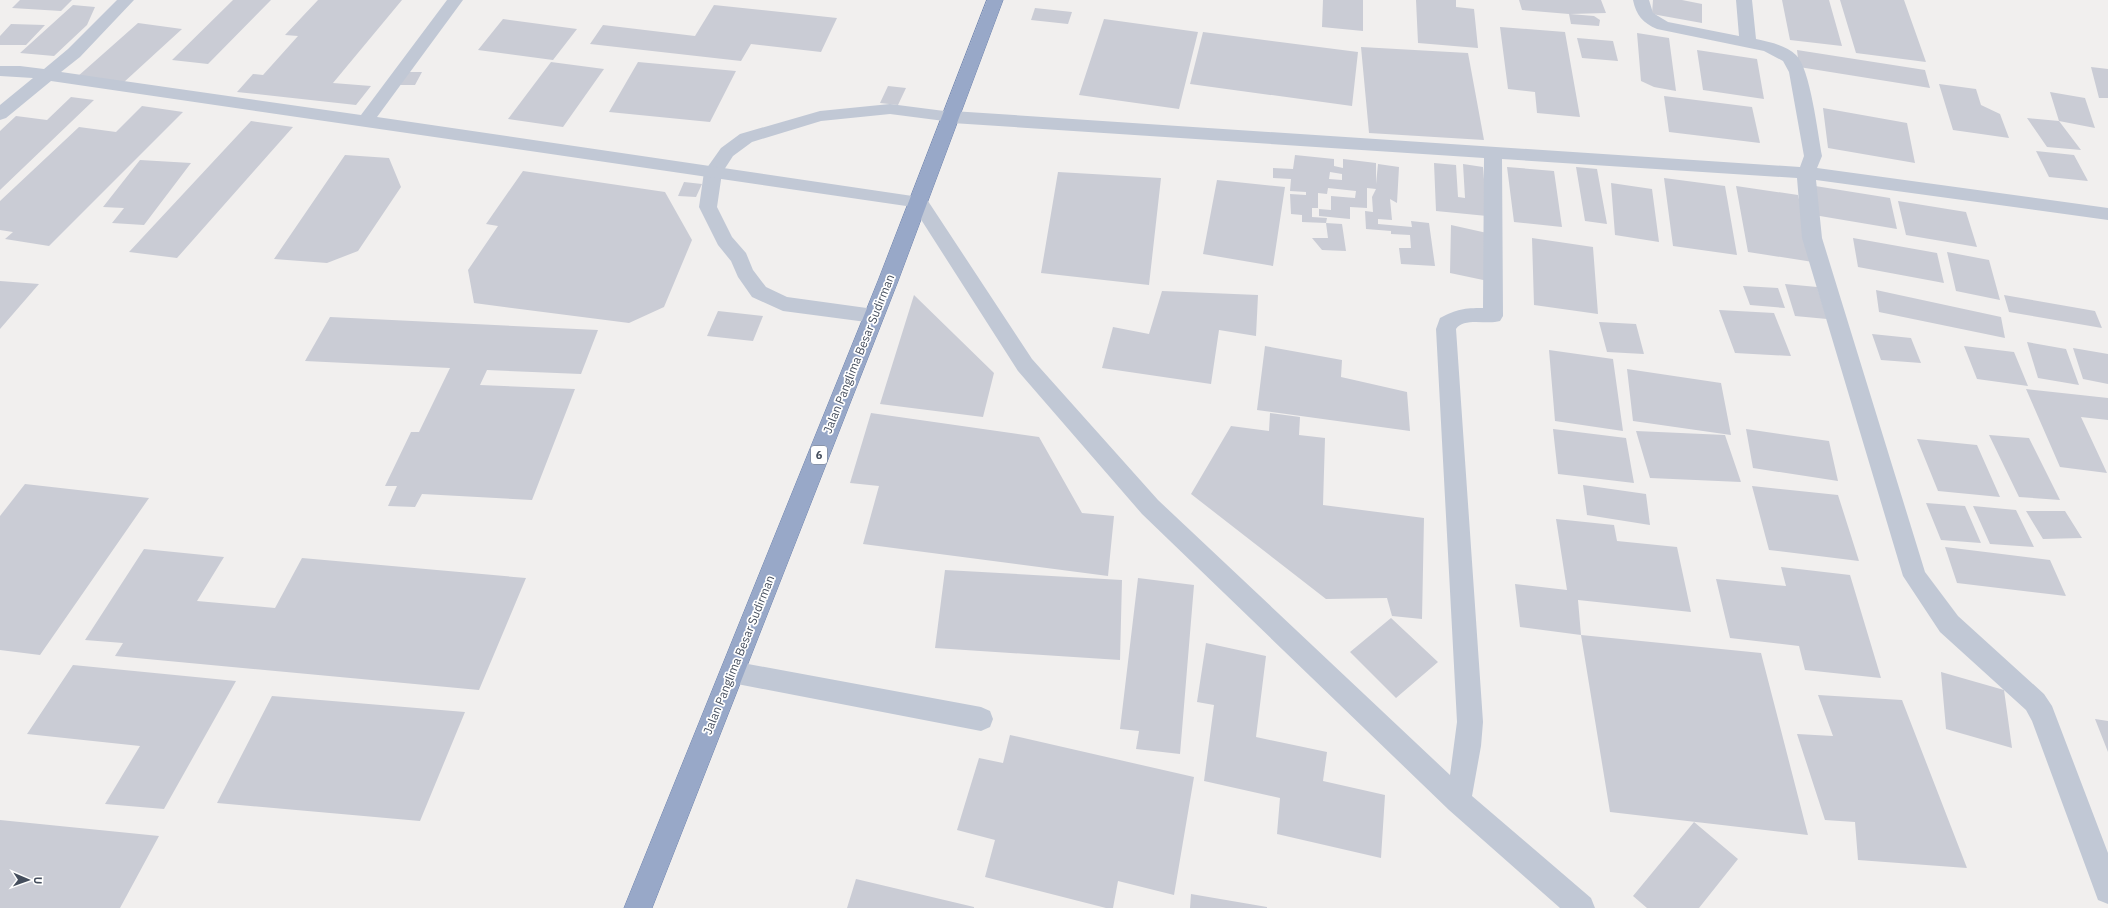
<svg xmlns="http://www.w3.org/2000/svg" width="2108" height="908" font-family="'IBM Plex Sans',sans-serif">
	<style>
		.building { fill: #caccd5; fill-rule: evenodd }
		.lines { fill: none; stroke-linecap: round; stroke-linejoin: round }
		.trunk-casing { stroke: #6e83ad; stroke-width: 1 }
		.service { fill: #c1c8d5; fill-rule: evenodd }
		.minor { fill: #c1c8d5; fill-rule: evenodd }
		.trunk { fill: #98a8c8; fill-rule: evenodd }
		.labels { text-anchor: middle; stroke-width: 3.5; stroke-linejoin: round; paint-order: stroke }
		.shield { fill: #fff; stroke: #7d838e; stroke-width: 1 }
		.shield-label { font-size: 11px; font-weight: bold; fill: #454e5d }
		.street-label { font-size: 12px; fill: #454e5d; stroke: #fff }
	</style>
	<rect width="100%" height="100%" fill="#f1efee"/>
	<path class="building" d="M 20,0 L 72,0 L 61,11 L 12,8 Z
		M 233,0 L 271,0 L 208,64 L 172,60 Z
		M 318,0 L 402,0 L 333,83 L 371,86 L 356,105 L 237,92 L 253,74 L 263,75 L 298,36 L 285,35 Z
		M 1323,0 L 1363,0 L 1363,31 L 1322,27 Z
		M 1416,0 L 1456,0 L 1456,7 L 1474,9 L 1478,48 L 1418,43 Z
		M 1519,0 L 1601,0 L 1606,13 L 1570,14 L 1594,16 L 1600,20 L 1599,26 L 1571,24 L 1569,14 L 1522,10 Z
		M 1653,0 L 1682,0 L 1702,4 L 1702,23 L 1652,14 Z
		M 1782,0 L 1829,0 L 1842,46 L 1790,40 Z
		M 1840,0 L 1904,0 L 1926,62 L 1856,53 Z
		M 73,5 L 95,7 L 87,25 L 54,56 L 20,53 Z
		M 714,5 L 837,18 L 821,52 L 751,44 L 741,61 L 590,44 L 603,25 L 695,36 Z
		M 1035,8 L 1072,12 L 1068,24 L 1031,20 Z
		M 503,19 L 577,29 L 553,60 L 478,50 Z
		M 1104,19 L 1198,32 L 1179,109 L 1079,95 Z
		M 138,23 L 182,29 L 123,83 L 77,77 Z
		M 11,24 L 45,25 L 26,45 L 0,45 L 0,36 Z
		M 1500,27 L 1565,32 L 1580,117 L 1537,113 L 1535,92 L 1508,89 Z
		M 1203,32 L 1358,52 L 1352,106 L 1190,84 Z
		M 1637,33 L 1669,38 L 1676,91 L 1654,87 L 1641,81 Z
		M 1577,38 L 1613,41 L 1618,61 L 1582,58 Z
		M 1361,47 L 1468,53 L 1484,140 L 1369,133 Z
		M 1697,50 L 1757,59 L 1764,99 L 1703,90 Z
		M 1797,50 L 1925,70 L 1930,88 L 1799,67 Z
		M 551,62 L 604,69 L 563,127 L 508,119 Z
		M 638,62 L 736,71 L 710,122 L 609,112 Z
		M 2091,67 L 2108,69 L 2108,98 L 2099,98 Z
		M 407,72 L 422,72 L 415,85 L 400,85 Z
		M 1939,84 L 1976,89 L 1981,105 L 2000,114 L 2009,138 L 1953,130 Z
		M 888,86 L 906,88 L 898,105 L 880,103 Z
		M 2050,92 L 2085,98 L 2095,128 L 2059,121 Z
		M 1664,96 L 1752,107 L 1760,143 L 1669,132 Z
		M 71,97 L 94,100 L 0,190 L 0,131 L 16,116 L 47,120 Z
		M 142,106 L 183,112 L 49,246 L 5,239 L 13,232 L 0,230 L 0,201 L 79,127 L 116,132 Z
		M 1823,108 L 1907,123 L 1915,163 L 1828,148 Z
		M 2027,118 L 2059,121 L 2081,150 L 2047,147 Z
		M 251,121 L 293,127 L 177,258 L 129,252 Z
		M 2036,151 L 2074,155 L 2088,181 L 2049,177 Z
		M 345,155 L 389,158 L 401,187 L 358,251 L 327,263 L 274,259 Z
		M 1295,155 L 1334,159 L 1334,166 L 1343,168 L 1343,159 L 1376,163 L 1376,184 L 1378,164 L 1399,167 L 1397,203 L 1390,199 L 1392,220 L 1378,219 L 1378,224 L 1412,227 L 1411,221 L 1429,223 L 1435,266 L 1401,264 L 1399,248 L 1411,248 L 1410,235 L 1391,234 L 1391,231 L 1366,229 L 1365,211 L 1373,212 L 1372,197 L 1376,189 L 1367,188 L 1367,208 L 1350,207 L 1350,219 L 1319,216 L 1319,209 L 1331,210 L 1331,196 L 1355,198 L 1356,191 L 1328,188 L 1327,194 L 1318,193 L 1318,208 L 1312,208 L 1312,217 L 1327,218 L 1326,223 L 1302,222 L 1302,215 L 1291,214 L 1290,194 L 1306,195 L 1306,192 L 1290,191 L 1291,179 L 1273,178 L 1273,168 L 1293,169 ZM 1330,172 L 1342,174 L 1342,180 L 1329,179 Z
		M 140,160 L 191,163 L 144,225 L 112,223 L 124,208 L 103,207 Z
		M 1434,163 L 1456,165 L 1458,197 L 1465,198 L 1463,164 L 1483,167 L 1487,216 L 1436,211 Z
		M 1507,167 L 1554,171 L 1562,227 L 1514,222 Z
		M 1576,167 L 1597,169 L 1607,224 L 1585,221 Z
		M 523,171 L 665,192 L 692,240 L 664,307 L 629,323 L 474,303 L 468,270 L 498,226 L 486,224 Z
		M 1058,172 L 1161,178 L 1149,285 L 1041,273 Z
		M 1664,178 L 1725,186 L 1737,255 L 1673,246 Z
		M 1217,180 L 1285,187 L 1273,266 L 1203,254 Z
		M 684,182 L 702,184 L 696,197 L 678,196 Z
		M 1611,183 L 1652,189 L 1659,242 L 1615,235 Z
		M 1809,185 L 1890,198 L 1897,229 L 1814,215 Z
		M 1736,186 L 1798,195 L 1813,262 L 1748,252 Z
		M 1898,201 L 1966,212 L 1977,247 L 1906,235 Z
		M 1326,223 L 1342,224 L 1346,251 L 1322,250 L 1312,238 L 1328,238 Z
		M 1451,225 L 1487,233 L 1488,281 L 1450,273 Z
		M 1532,238 L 1593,247 L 1598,314 L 1534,305 Z
		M 1853,238 L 1937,253 L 1944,283 L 1858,267 Z
		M 1947,252 L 1989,260 L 2000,300 L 1956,291 Z
		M 0,281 L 39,284 L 0,329 Z
		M 1785,284 L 1817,287 L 1827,319 L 1795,316 Z
		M 1743,286 L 1778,288 L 1785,308 L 1750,305 Z
		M 1876,290 L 2001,317 L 2005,338 L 1879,312 Z
		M 1162,291 L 1258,295 L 1256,336 L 1219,330 L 1211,384 L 1102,368 L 1113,327 L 1149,334 Z
		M 914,295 L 994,373 L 983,417 L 880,404 Z
		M 2004,295 L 2095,311 L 2102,328 L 2009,312 Z
		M 1719,310 L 1774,313 L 1791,356 L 1735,353 Z
		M 718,311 L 763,316 L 753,341 L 707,336 Z
		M 330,317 L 598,330 L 581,374 L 487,370 L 480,385 L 575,389 L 532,500 L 422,494 L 415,507 L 388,506 L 397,486 L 385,486 L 411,432 L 419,432 L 450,368 L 305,361 Z
		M 1599,322 L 1636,324 L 1644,354 L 1607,352 Z
		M 1872,334 L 1911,338 L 1921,363 L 1881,360 Z
		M 2027,342 L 2066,349 L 2079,385 L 2038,378 Z
		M 1265,346 L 1342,360 L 1341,377 L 1407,392 L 1410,431 L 1257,410 Z
		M 1964,346 L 2014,352 L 2028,386 L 1977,379 Z
		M 2073,348 L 2108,354 L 2108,384 L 2083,379 Z
		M 1549,350 L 1613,359 L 1623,431 L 1555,421 Z
		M 1627,369 L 1721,383 L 1731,435 L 1633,421 Z
		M 2026,389 L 2108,398 L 2108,420 L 2081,417 L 2107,473 L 2060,467 Z
		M 871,413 L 1039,437 L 1082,513 L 1114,516 L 1108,576 L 863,544 L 879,486 L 850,483 Z
		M 1270,413 L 1300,417 L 1299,435 L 1325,438 L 1323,505 L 1424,518 L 1422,619 L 1392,616 L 1387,598 L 1326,599 L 1191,494 L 1231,426 L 1269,431 Z
		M 1553,429 L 1626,438 L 1634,483 L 1558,474 Z
		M 1746,429 L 1829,441 L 1838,481 L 1753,468 Z
		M 1636,431 L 1725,435 L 1741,482 L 1650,478 Z
		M 1989,435 L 2029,438 L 2060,500 L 2019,497 Z
		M 1917,439 L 1977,445 L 2000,497 L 1938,491 Z
		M 25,484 L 149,498 L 40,655 L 0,650 L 0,516 Z
		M 1583,485 L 1646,494 L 1650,525 L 1587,515 Z
		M 1752,486 L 1838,495 L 1859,561 L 1769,550 Z
		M 1926,503 L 1965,506 L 1981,543 L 1941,540 Z
		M 1973,506 L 2016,510 L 2034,547 L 1990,544 Z
		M 2026,511 L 2065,511 L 2082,538 L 2043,539 Z
		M 1556,519 L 1614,525 L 1617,541 L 1677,547 L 1691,612 L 1578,600 L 1581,635 L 1520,627 L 1515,584 L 1567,590 Z
		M 1945,547 L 2050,560 L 2066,596 L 1957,583 Z
		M 144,549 L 224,557 L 197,601 L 275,608 L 302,558 L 526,578 L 479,690 L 115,656 L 123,643 L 85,640 Z
		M 1781,567 L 1850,575 L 1881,678 L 1805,670 L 1799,646 L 1730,638 L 1716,579 L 1786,586 Z
		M 945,570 L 1122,580 L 1120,660 L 935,648 Z
		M 1138,578 L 1194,585 L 1180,754 L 1136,749 L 1139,731 L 1120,729 Z
		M 1391,618 L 1438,662 L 1396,698 L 1350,652 Z
		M 1581,635 L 1761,653 L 1808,835 L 1610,812 Z
		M 1206,643 L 1266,656 L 1256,737 L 1327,752 L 1323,781 L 1385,795 L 1381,858 L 1277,834 L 1280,798 L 1204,781 L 1214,705 L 1197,702 Z
		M 73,665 L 236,681 L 164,809 L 105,804 L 140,746 L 27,734 Z
		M 1941,672 L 2004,690 L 2012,748 L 1946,729 Z
		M 1818,695 L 1902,700 L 1967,868 L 1858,860 L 1855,822 L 1825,820 L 1797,734 L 1833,736 Z
		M 272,696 L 465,712 L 420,821 L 217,803 Z
		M 2095,719 L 2108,721 L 2108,752 Z
		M 1010,735 L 1194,777 L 1174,895 L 1118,881 L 1113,908 L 1106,908 L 985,877 L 995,840 L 957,830 L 979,758 L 1003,763 Z
		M 0,820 L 159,836 L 120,908 L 0,908 Z
		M 1694,822 L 1738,859 L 1699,908 L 1647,908 L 1633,896 Z
		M 856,879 L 974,907 L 974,908 L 847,908 Z
		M 1191,894 L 1267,907 L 1267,908 L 1190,908 Z"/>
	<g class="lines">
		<defs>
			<path id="trunk" d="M 987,0 L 1003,0 L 898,281 L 652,908 L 624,908 L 878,281 Z"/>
		</defs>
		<use href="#trunk" class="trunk-casing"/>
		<path class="service" d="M 890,104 L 952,112 L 958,113 L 960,117 L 958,121 L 952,122 L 890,114 L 821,121 L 752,142 L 733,156 L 722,173 L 717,207 L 732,237 L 746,253 L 753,270 L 766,287 L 787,297 L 874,309 L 881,311 L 884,316 L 881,321 L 874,323 L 783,311 L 752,297 L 738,277 L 731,261 L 718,245 L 699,207 L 704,172 L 721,148 L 740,134 L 820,111 Z
			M 732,661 L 981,707 L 990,711 L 993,719 L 990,727 L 981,731 L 732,683 L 724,680 L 720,672 L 724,664 Z"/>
		<path class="minor" d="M 117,0 L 134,0 L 80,57 L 61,72 L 361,115 L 447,0 L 463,0 L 377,117 L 926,198 L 1032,359 L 1158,500 L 1450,775 L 1457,722 L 1436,329 L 1440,318 C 1457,309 1464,308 1483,308 L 1484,158 L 952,123 L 946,121 L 943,117 L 946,113 L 952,111 L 1800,167 L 1804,156 L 1789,72 L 1783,61 L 1764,51 L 1657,29 C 1643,23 1636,15 1633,0 L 1649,0 L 1653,13 L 1668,22 L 1739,36 L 1736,0 L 1752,0 L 1756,39 C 1769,42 1786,45 1796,55 C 1810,67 1818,135 1822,156 L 1817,168 L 2108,208 L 2108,220 L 1816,180 L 1822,238 L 1925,572 L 1958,616 L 2044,694 L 2052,706 L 2108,853 L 2108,904 L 2098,900 L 2032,721 L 2026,710 L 1940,632 L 1903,576 L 1802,238 L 1797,178 L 1502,159 L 1503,316 L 1500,321 C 1488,325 1463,317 1456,329 L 1483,722 L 1481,746 L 1472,796 L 1591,898 L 1595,908 L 1560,908 L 1449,810 L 1142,514 L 1018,371 L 913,207 L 51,81 L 6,118 L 0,120 L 0,105 L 33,78 L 0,76 L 0,66 L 20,66 L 44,69 L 68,49 Z"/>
		<use href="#trunk" class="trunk"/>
	</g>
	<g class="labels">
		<rect class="shield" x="811" y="446" width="16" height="18" rx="3"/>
		<g class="shield-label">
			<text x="819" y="459">6</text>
		</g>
		<g class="street-label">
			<text transform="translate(859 354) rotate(-68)" y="4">Jalan Panglima Besar Sudirman</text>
			<text transform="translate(739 655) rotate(-68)" y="4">Jalan Panglima Besar Sudirman</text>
		</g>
	</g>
	<g transform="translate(28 880) rotate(92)" stroke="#ffffff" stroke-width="3" paint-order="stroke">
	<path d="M0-3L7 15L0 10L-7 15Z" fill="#454e5d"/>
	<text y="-6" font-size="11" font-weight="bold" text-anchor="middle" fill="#454e5d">U</text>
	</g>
</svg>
